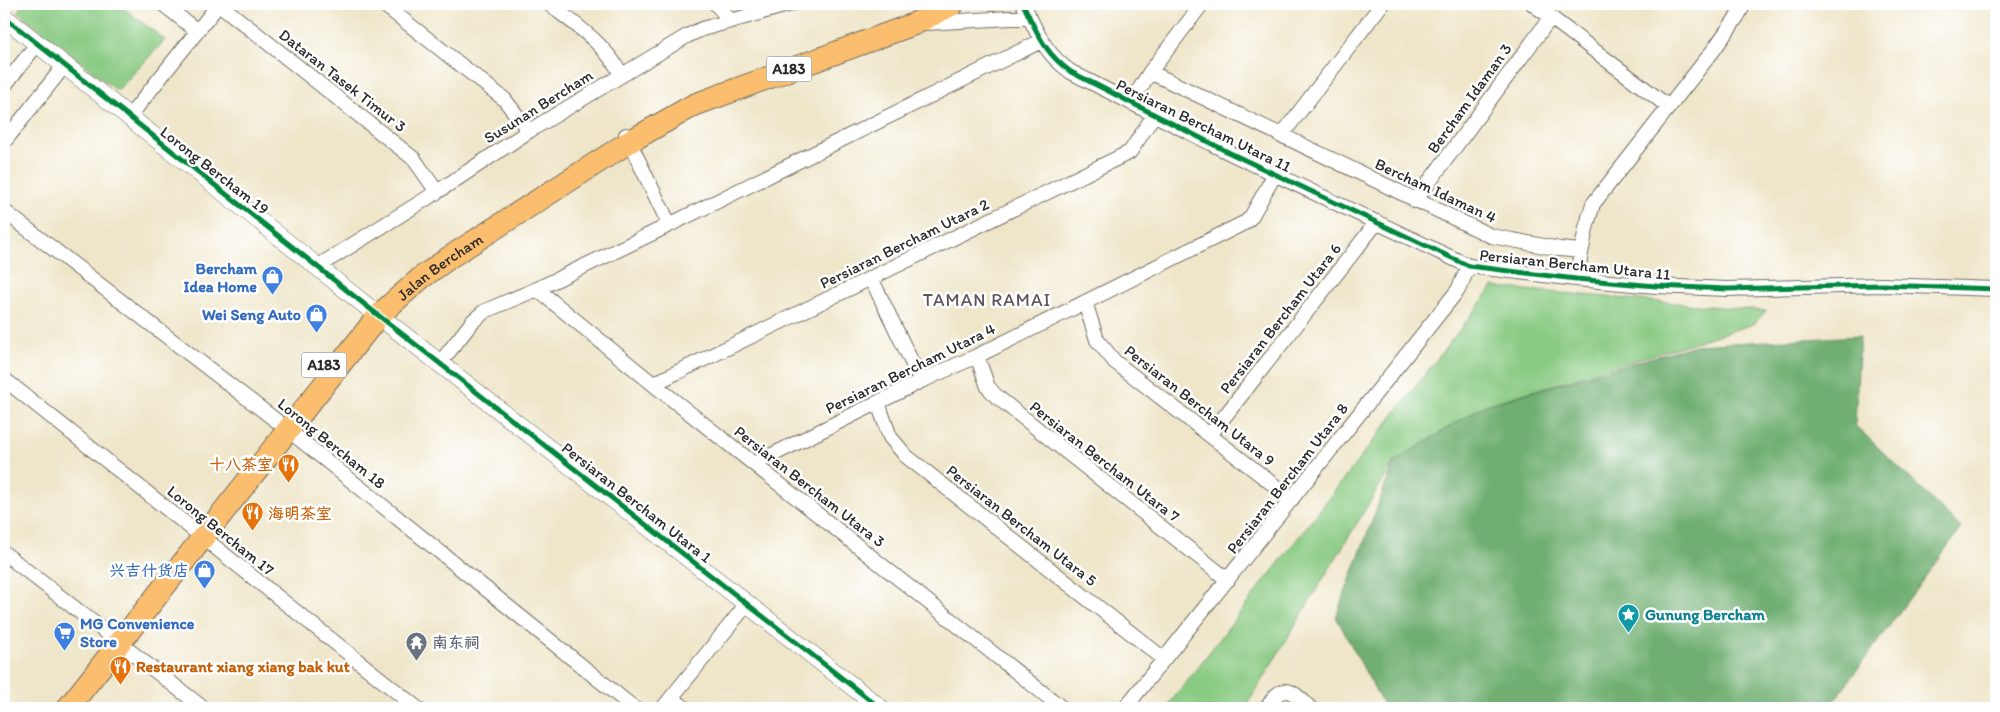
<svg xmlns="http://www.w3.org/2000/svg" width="2000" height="712" font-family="Itim,'LXGW WenKai TC',sans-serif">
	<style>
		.green { fill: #8acb83; stroke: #5a7b57 }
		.forest { fill: #6faf71; stroke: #4d6d4e }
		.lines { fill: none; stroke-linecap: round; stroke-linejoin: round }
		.minor-casing { stroke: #706c62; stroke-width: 16 }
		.tertiary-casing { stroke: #706c62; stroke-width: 19 }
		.primary-casing { stroke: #706c62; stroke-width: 24 }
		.minor { stroke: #fff; stroke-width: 14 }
		.tertiary { stroke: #fff; stroke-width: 18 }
		.primary { stroke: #fabe6e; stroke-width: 22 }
		.cycleway-casing { stroke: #fff; stroke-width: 8 }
		.cycleway { stroke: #00873e; stroke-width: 5 }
		.labels { text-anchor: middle; stroke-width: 5; stroke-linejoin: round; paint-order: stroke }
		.shield { fill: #fff; stroke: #6b6b6b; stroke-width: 1 }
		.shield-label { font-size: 15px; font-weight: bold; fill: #2b2b2b }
		.street-label { font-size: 16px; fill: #2b2b2b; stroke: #fff }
		.shop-label { font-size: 16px; font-weight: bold; fill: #366cbe; stroke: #fff; text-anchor: end }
		.food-label { font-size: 16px; font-weight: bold; fill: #c56008; stroke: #fff; text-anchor: start }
		.culture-label { font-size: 16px; font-weight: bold; fill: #0d838f; stroke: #fff; text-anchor: start }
		.worship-label { font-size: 16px; font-weight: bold; fill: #5b616d; stroke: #fff; text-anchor: start }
		.neighbourhood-label { font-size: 18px; letter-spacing: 1px; fill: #61515b; stroke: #fff }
	</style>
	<rect width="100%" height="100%" fill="#fff"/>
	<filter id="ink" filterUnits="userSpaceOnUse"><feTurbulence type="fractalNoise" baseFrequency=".02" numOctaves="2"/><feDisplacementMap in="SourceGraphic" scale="10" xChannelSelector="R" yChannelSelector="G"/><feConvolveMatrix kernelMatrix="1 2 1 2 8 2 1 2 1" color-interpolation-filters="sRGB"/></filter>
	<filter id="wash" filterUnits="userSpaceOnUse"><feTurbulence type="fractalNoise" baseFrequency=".0096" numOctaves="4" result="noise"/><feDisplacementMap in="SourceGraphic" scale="20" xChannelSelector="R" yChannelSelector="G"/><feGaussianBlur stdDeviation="1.12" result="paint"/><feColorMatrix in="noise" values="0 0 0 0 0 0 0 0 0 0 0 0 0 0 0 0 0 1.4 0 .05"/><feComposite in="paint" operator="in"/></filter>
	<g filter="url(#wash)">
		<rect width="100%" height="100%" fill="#efe6c9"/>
		<path class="green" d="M 24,4 L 118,4 L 165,40 L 117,91 L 17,11 Z
			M 1493,287 L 1766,311 L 1754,324 L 1483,406 L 1394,462 L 1245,708 L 1166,708 Z"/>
		<path class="forest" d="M 1860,336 L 1855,425 L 1961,528 L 1829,708 L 1385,708 L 1336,617 L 1394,462 L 1483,406 L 1695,345 Z"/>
	</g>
	<g filter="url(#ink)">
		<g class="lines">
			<defs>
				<path id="minor" d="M 163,4 L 197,31
					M 219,4 L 414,159 L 437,192
					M 383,4 L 504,99 L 529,131
					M 549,4 C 576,25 604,43 621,74
					M 716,4 L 731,21
					M 1023,4 C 1037,32 1044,53 1071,72 L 1230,153 L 1469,266 L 1576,279 L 1656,286 L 1727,289 L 1882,285 L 1996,289
					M 1533,4 L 1669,107
					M 926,23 L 1010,18 L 1030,18
					M 1150,72 L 1491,236 L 1560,249 L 1581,251
					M 4,86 L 37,44
					M 1131,103 L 1150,72 L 1202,4
					M 129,117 L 219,4
					M 626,135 L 669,224
					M 1281,136 L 1382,4
					M 4,142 L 64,66
					M 1415,201 L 1551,17
					M 4,211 L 287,429 L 634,708
					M 317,267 L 437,192 L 529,131 L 687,36 L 702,29 L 791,4
					M 871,278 L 921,381
					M 1576,279 L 1586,228 L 1593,204 L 1712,52 L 1737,17 L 1744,4
					M 537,289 L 653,384 L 1062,708
					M 1085,302 L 1097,340 L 1115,362 L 1292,499
					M 977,356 L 988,387 L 996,396 L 1228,580
					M 440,363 L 473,321 L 485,311 L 537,289 L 653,233 L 1041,41
					M 4,379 L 417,708
					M 653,384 L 1130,152 L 1154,115
					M 878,403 L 890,437 L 906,456 L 1164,659
					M 1210,435 L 1377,222
					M 754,464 L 921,381 L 977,356 L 1246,222 L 1251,217 L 1275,174
					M 4,553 L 203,708
					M 672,698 L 685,708
					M 663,708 L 747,604
					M 1125,708 L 1458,290 L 1469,266
					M 1267,708 C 1282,681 1292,690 1310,708"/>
				<path id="tertiary" d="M 4,17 L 369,308 L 880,708"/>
				<g id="primary">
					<path id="s1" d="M 68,708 L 379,315 L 421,278 L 450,257 L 629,142 L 694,105 L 914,24 L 953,4"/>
				</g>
			</defs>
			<use href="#minor" class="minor-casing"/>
			<use href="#tertiary" class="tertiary-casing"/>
			<use href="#primary" class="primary-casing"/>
			<use href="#minor" class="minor"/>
			<use href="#tertiary" class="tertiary"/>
			<use href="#primary" class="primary"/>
			<defs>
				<path id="cycleway" d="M 1023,4 C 1037,32 1044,53 1071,72 L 1230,153 L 1469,266 L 1576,279 L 1656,286 L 1727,289 L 1882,285 L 1996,289
					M 4,17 L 369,308 L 880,708"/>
			</defs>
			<use href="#cycleway" class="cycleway-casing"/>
			<use href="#cycleway" class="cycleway"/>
		</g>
	</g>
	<defs>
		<symbol id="shop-pin" viewBox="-11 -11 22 30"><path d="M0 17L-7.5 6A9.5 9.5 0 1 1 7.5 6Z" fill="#3f7fe0" stroke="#fff"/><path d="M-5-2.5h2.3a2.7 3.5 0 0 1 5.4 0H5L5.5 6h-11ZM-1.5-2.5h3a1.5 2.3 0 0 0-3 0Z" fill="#fff"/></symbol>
		<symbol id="restaurant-pin" viewBox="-11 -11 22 30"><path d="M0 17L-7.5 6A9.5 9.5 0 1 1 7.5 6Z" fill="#e8710a" stroke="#fff"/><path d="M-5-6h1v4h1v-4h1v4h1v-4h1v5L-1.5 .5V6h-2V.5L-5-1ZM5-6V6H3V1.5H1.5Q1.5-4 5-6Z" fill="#fff"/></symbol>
		<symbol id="sight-pin" viewBox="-11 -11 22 30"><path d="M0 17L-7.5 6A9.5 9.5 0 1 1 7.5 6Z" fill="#0f9aa8" stroke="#fff"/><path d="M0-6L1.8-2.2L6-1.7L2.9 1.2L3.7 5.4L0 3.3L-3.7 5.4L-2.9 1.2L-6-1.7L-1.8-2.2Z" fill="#fff"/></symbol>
		<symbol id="supermarket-pin" viewBox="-11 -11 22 30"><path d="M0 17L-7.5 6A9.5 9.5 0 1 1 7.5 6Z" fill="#3f7fe0" stroke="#fff"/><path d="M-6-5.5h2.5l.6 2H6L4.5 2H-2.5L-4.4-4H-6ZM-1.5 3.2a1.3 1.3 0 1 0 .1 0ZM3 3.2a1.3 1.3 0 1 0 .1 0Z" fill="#fff"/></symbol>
		<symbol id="temple-pin" viewBox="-11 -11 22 30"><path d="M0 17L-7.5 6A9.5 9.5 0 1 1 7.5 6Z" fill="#6b7280" stroke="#fff"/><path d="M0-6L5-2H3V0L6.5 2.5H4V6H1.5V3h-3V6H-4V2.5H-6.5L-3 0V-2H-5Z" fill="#fff"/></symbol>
	</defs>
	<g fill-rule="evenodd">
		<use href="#shop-pin" x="260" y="264" width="25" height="34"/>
		<use href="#shop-pin" x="304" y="302" width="25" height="34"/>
		<use href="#restaurant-pin" x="276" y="452" width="25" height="34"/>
		<use href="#restaurant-pin" x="240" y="500" width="25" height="34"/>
		<use href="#shop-pin" x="192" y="558" width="25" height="34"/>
		<use href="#sight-pin" x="1616" y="602" width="25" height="34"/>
		<use href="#supermarket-pin" x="52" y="620" width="25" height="34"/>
		<use href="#temple-pin" x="404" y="630" width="25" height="34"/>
		<use href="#restaurant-pin" x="108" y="654" width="25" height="34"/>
	</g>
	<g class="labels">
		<g class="shield">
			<rect x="766.5" y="56.5" width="45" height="25" rx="4"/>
			<rect x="301.5" y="352.5" width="45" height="25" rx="4"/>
		</g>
		<g class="shield-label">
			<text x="789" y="74">A183</text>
			<text x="324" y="370">A183</text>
		</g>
		<g class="street-label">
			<text transform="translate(343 80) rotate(38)" y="6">Dataran Tasek Timur 3</text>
			<text transform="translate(1469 98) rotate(-54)" y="6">Bercham Idaman 3</text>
			<text transform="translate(538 106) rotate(-32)" y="6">Susunan Bercham</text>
			<text transform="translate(1204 125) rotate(26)" y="6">Persiaran Bercham Utara 11</text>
			<text transform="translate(215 170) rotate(38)" y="6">Lorong Bercham 19</text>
			<text transform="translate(1436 190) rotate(25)" y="6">Bercham Idaman 4</text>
			<text transform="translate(904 243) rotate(-26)" y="6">Persiaran Bercham Utara 2</text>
			<text transform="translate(1575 264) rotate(6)" y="6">Persiaran Bercham Utara 11</text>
			<text dy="6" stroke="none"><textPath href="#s1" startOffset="579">Jalan Bercham</textPath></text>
			<text transform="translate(1280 318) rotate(-52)" y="6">Persiaran Bercham Utara 6</text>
			<text transform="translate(910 368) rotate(-26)" y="6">Persiaran Bercham Utara 4</text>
			<text transform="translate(1200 405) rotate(38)" y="6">Persiaran Bercham Utara 9</text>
			<text transform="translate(332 443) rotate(39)" y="6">Lorong Bercham 18</text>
			<text transform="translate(1105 461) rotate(38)" y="6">Persiaran Bercham Utara 7</text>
			<text transform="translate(1287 478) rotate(-52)" y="6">Persiaran Bercham Utara 8</text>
			<text transform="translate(810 486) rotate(38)" y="6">Persiaran Bercham Utara 3</text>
			<text transform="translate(637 502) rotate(38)" y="6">Persiaran Bercham Utara 1</text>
			<text transform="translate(1022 525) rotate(38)" y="6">Persiaran Bercham Utara 5</text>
			<text transform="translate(221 530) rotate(39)" y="6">Lorong Bercham 17</text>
		</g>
		<g class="shop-label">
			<text x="257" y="274">Bercham<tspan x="257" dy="18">Idea Home</tspan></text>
			<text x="301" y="320">Wei Seng Auto</text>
			<text x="189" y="576">兴吉什货店</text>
			<text x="80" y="629" text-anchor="start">MG Convenience<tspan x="80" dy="18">Store</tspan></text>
		</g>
		<g class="food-label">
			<text x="273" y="470" text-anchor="end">十八茶室</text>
			<text x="268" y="519">海明茶室</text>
			<text x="136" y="672">Restaurant xiang xiang bak kut</text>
		</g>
		<g class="culture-label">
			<text x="1645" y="620">Gunung Bercham</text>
		</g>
		<g class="worship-label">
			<text x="432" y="648">南东祠</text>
		</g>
		<g class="neighbourhood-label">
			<text x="987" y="306">TAMAN RAMAI</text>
		</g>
	</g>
	<rect width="2000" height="712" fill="none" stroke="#fff" stroke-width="20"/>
</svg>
